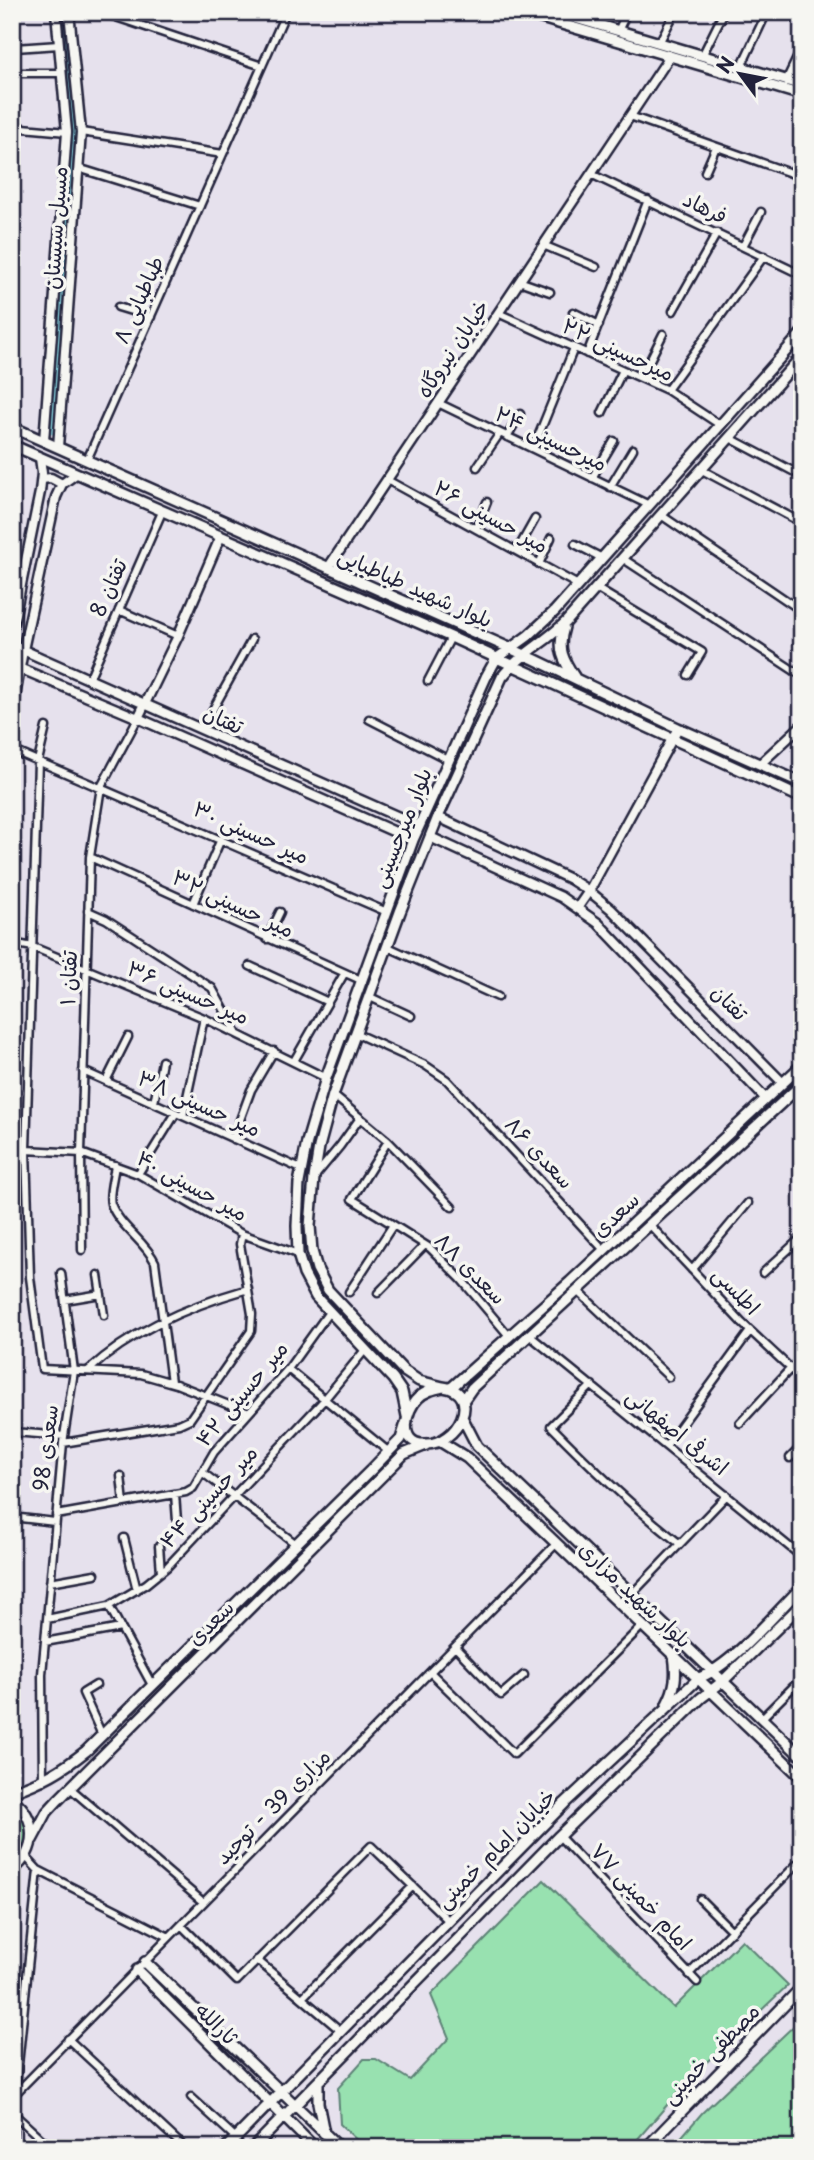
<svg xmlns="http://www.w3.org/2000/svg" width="814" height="2160" font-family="'Playpen Sans','Playpen Sans Arabic',sans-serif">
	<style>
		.grass { fill: #98e1b0; stroke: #5d8276; stroke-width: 2 }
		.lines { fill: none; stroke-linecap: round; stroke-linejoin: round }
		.canal { stroke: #8cdce7; stroke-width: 9 }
		.minor-casing { stroke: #22223b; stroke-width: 11 }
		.tertiary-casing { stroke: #22223b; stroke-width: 13 }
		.secondary-casing { stroke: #22223b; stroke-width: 14 }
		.minor { stroke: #f6f6f2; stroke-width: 6 }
		.tertiary { stroke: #f6f6f2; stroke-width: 8 }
		.secondary { stroke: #f6f6f2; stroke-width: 9 }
		.labels { text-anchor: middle; stroke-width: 7; stroke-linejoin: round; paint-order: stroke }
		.street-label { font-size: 21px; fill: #22223b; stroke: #f6f6f2 }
	</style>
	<rect width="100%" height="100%" fill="#e6e1ed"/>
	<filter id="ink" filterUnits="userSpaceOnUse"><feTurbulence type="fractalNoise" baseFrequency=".0143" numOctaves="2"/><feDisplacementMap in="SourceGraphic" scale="14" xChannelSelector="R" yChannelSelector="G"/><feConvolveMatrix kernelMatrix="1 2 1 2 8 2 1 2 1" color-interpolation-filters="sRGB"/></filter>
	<g filter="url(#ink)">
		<path class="grass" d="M 12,1805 C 32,1822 28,1846 12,1863 Z
			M 544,1880 L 674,2008 L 742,1940 L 788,1985 L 693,2075 L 630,2148 L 365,2148 L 340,2124 L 338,2088 L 364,2059 L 376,2059 L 410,2080 L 449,2038 L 431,1995 Z
			M 802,2018 L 802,2148 L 672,2148 L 702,2113 Z"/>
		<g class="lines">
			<path class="canal" d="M 53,430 L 75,132 L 62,12"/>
			<defs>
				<path id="minor" d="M 101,12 L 262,66
					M 265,12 L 283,18
					M 618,31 L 627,12
					M 659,43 L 675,12
					M 15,48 L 59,45
					M 702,56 L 724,12
					M 741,67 L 767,12
					M 12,73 L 62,73
					M 630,116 L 802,177
					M 12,127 L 67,132
					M 81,132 L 223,154
					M 78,168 L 200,206
					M 705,172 L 716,147
					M 591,174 L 802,275
					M 543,245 L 596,267
					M 743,246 L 761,212
					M 519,281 L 550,292
					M 118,307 L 151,317
					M 673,311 L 717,233
					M 573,312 L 599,325
					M 498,313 L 667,390 L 720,425
					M 587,354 L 648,200
					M 641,378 L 663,334
					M 667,390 L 764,256
					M 438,403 L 649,505
					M 602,413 L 623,370
					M 507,437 L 520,414
					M 730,438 L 802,476
					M 533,449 L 574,348
					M 87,460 L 286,12
					M 477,467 L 500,433
					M 702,470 L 802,523
					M 592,478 L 614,441
					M 387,480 L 578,585
					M 610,487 L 633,449
					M 661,515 L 802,611
					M 476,529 L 487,502
					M 575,544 L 602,558
					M 517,551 L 535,519
					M 622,558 L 802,676
					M 539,564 L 551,538
					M 596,588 L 702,652 L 688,675
					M 119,610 L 178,636
					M 89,679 L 162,512
					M 428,681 L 451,637
					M 369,719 L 449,760
					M 46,727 L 38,761 L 26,1150 L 30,1277 L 42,1369 L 141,1374 L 176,1384 L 249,1413
					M 202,729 L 252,639
					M 12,750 L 387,912
					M 90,857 L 363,981
					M 193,904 L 221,839
					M 88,911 L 106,919 L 212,988 L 236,1031
					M 267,939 L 280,912
					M 12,943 L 33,947 L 204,1018 L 326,1078
					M 388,947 L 498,997
					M 250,966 L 328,1002
					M 370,997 L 411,1016
					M 357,1034 L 425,1065 L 447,1080 L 604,1250
					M 294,1061 L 344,974
					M 83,1071 L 301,1169
					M 106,1081 L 128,1037
					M 333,1095 L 388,1141 L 452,1207
					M 154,1103 L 162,1061
					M 183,1116 L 204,1018
					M 233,1139 L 251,1090 L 274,1051
					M 388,1141 L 352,1199 L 430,1248 L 461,1279 L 510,1337
					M 26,1150 L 81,1153 L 138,1174 L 242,1234 L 298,1254
					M 115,1165 C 114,1176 108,1194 111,1204 C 119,1226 145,1241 155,1262 L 171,1382
					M 138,1174 L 176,1113
					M 316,1175 L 340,1146 L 360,1118
					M 649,1224 L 742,1323 L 802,1379
					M 82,1250 L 81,1153 L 90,857 L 101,787 L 138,718
					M 692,1270 L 748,1203
					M 763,1273 L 802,1237
					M 98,1275 L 104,1315
					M 578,1291 L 669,1377
					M 349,1292 L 393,1225
					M 378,1293 L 425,1245
					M 65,1300 L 101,1294
					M 799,1320 L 802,1317
					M 529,1335 L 802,1557
					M 288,1369 L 389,1452
					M 89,1370 C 132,1330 192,1305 248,1289
					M 592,1385 L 551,1426 C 592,1468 634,1508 680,1544
					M 740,1423 L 791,1368
					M 13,1432 L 64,1436
					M 63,1443 L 179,1424 L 190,1419 L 251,1331 L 252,1314 L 240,1244 L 242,1234
					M 666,1446 L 750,1331
					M 790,1458 L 802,1446
					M 202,1472 L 296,1544
					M 121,1476 L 124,1503
					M 175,1494 L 177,1521
					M 56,1515 L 186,1492 L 193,1488 L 214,1452 L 288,1369 L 329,1312
					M 12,1517 L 55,1522
					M 124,1538 L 137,1590
					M 159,1546 L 161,1572
					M 50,1582 L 95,1574
					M 631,1595 L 727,1495
					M 109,1606 L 152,1685
					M 47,1619 L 109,1606 L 146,1584 L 167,1567 L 324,1400 L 365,1350
					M 45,1642 L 121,1628
					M 455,1647 L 501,1695 L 524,1675
					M 430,1672 L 514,1754 L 642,1626
					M 96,1685 L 83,1693 L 102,1735
					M 761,1719 L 802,1678
					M 43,1781 L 42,1674 L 63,1443 L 74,1371 L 61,1273
					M 70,1788 L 203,1902
					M 559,1836 L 697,1982
					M 26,1857 L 38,1870 L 169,1937
					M 700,1899 L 732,1931
					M 181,1925 L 237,1981 L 371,1846 L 449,1921
					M 257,1960 L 341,2031
					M 689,1974 L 802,1859
					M 302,1998 L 413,1886
					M 68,2039 L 185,2148
					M 15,2094 L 555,1545
					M 191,2097 L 236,2138
					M 14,2114 L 51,2148
					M 12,2148 L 15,2094 L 38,1870"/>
				<path id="tertiary" d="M 787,81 L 802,50
					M 44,441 L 67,132 L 56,12
					M 58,447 L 81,132 L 69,12
					M 42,479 L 51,478 L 62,484
					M 328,568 L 670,56
					M 12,629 L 40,492 L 42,473 L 40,458
					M 12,645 L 419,826
					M 12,665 L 138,718 L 413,840
					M 12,715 L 23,650 L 56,497 L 62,484 L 76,474
					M 138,718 L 178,636 L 220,538
					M 760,764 L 802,725
					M 438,817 L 570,879 L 589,891 L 611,909 L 782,1082
					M 430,837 L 561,897 L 598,923 L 765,1098
					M 578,907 L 589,891 L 678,728"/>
				<path id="secondary" d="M 521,12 L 802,95
					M 555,12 L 802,85
					M 12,427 L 534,659 L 678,728 L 802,783
					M 12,445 L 451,637 L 802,798
					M 564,627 C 557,649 563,660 575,678
					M 443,1387 L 419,1381 L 404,1371 L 328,1290 L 317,1269 L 312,1251 L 310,1226 L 314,1178 L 319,1147 L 333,1095 L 400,912 L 438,817 L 502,677 C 519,655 546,642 566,622 L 802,356
					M 443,1387 C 484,1392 458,1446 424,1444 C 398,1444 405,1410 418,1398 C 425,1391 434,1389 443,1387 Z
					M 451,1388 L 570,1282 L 802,1065
					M 463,1401 L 472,1388 L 802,1084
					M 407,1416 L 402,1392 L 393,1379 L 316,1297 L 304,1274 L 298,1254 L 297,1226 L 299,1183 L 307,1142 L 326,1078 L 413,840 L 486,677 L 496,659 L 528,636 L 555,611 L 802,333
					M 462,1417 L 477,1446 L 802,1757
					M 441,1442 L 467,1458 L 802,1778
					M 667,1704 C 676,1687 677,1674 674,1655
					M 12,1792 C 43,1781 61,1771 86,1751 L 370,1471 L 401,1439 L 406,1423
					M 12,1799 C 38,1817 38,1852 12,1870
					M 32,1840 L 47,1812 L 58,1800 L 404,1454 L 426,1445
					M 145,1962 L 340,2148
					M 137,1970 L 315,2148
					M 318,2082 L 318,2103 L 324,2133
					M 226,2148 L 565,1803 L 699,1678 C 734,1664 774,1614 802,1587
					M 253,2148 L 559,1836 L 701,1698 L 722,1682 L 802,1604
					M 646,2148 L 802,1987"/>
			</defs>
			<use href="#minor" class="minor-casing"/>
			<use href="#tertiary" class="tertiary-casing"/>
			<use href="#secondary" class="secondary-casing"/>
			<use href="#minor" class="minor"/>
			<use href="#tertiary" class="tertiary"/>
			<use href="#secondary" class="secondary"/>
		</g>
	</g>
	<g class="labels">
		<g class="street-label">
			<text transform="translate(705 208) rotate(26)" y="7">فرهاد</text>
			<text transform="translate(56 228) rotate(-86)" y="7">مسیل سیستان</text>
			<text transform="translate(139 300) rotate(-66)" y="7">طباطبایی ۸</text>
			<text transform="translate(453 349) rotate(-56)" y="7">خیابان نیروگاه</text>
			<text transform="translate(618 350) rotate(25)" y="7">میرحسینی ۲۲</text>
			<text transform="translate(551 439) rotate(26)" y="7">میرحسینی ۲۴</text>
			<text transform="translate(491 517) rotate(29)" y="7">میر حسینی ۲۶</text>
			<text transform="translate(109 588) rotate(-66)" y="7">تفتان 8</text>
			<text transform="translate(415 588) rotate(24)" y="7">بلوار شهید طباطبایی</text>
			<text transform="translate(223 720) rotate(24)" y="7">تفتان</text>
			<text transform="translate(402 828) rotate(-68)" y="7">بلوار میرحسینی</text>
			<text transform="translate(251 833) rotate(24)" y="7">میر حسینی ۳۰</text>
			<text transform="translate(233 904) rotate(25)" y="7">میر حسینی ۳۲</text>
			<text transform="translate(69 978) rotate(-88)" y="7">تفتان ۱</text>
			<text transform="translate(188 993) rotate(23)" y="7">میر حسینی ۳۶</text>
			<text transform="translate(729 1003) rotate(45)" y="7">تفتان</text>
			<text transform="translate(199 1104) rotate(24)" y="7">میر حسینی ۳۸</text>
			<text transform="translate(539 1153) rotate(47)" y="7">سعدی ۸۶</text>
			<text transform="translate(192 1186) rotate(29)" y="7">میر حسینی ۴۰</text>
			<text transform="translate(616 1215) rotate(-43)" y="7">سعدی</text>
			<text transform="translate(470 1269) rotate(45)" y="7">سعدی ۸۸</text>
			<text transform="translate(736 1291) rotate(46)" y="7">اطلسی</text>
			<text transform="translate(242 1394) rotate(-50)" y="7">میر حسینی ۴۲</text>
			<text transform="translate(677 1432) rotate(39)" y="7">اشرفی اصفهانی</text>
			<text transform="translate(46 1448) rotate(-83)" y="7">سعدی 98</text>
			<text transform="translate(209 1497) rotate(-47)" y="7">میر حسینی ۴۴</text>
			<text transform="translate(635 1595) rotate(43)" y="7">بلوار شهید مزاری</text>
			<text transform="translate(211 1623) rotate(-44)" y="7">سعدی</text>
			<text transform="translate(273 1807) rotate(-45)" y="7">مزاری 39 - توحید</text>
			<text transform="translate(496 1849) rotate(-45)" y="7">خیابان امام خمینی</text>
			<text transform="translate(641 1897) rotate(47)" y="7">امام خمینی ۷۷</text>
			<text transform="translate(216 2024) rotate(45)" y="7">ثارالله</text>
			<text transform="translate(711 2054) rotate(-46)" y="7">مصطفی خمینی</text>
		</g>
	</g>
	<rect width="814" height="2160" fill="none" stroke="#f6f6f2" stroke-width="42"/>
	<rect x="21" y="21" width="772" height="2118" fill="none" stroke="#22223b" stroke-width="2.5" filter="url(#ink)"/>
	<g transform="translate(740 74) rotate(302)" stroke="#f6f6f2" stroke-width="5" paint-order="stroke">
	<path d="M0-5L12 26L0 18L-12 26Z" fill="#22223b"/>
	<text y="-10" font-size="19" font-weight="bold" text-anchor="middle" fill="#22223b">N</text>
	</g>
</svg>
